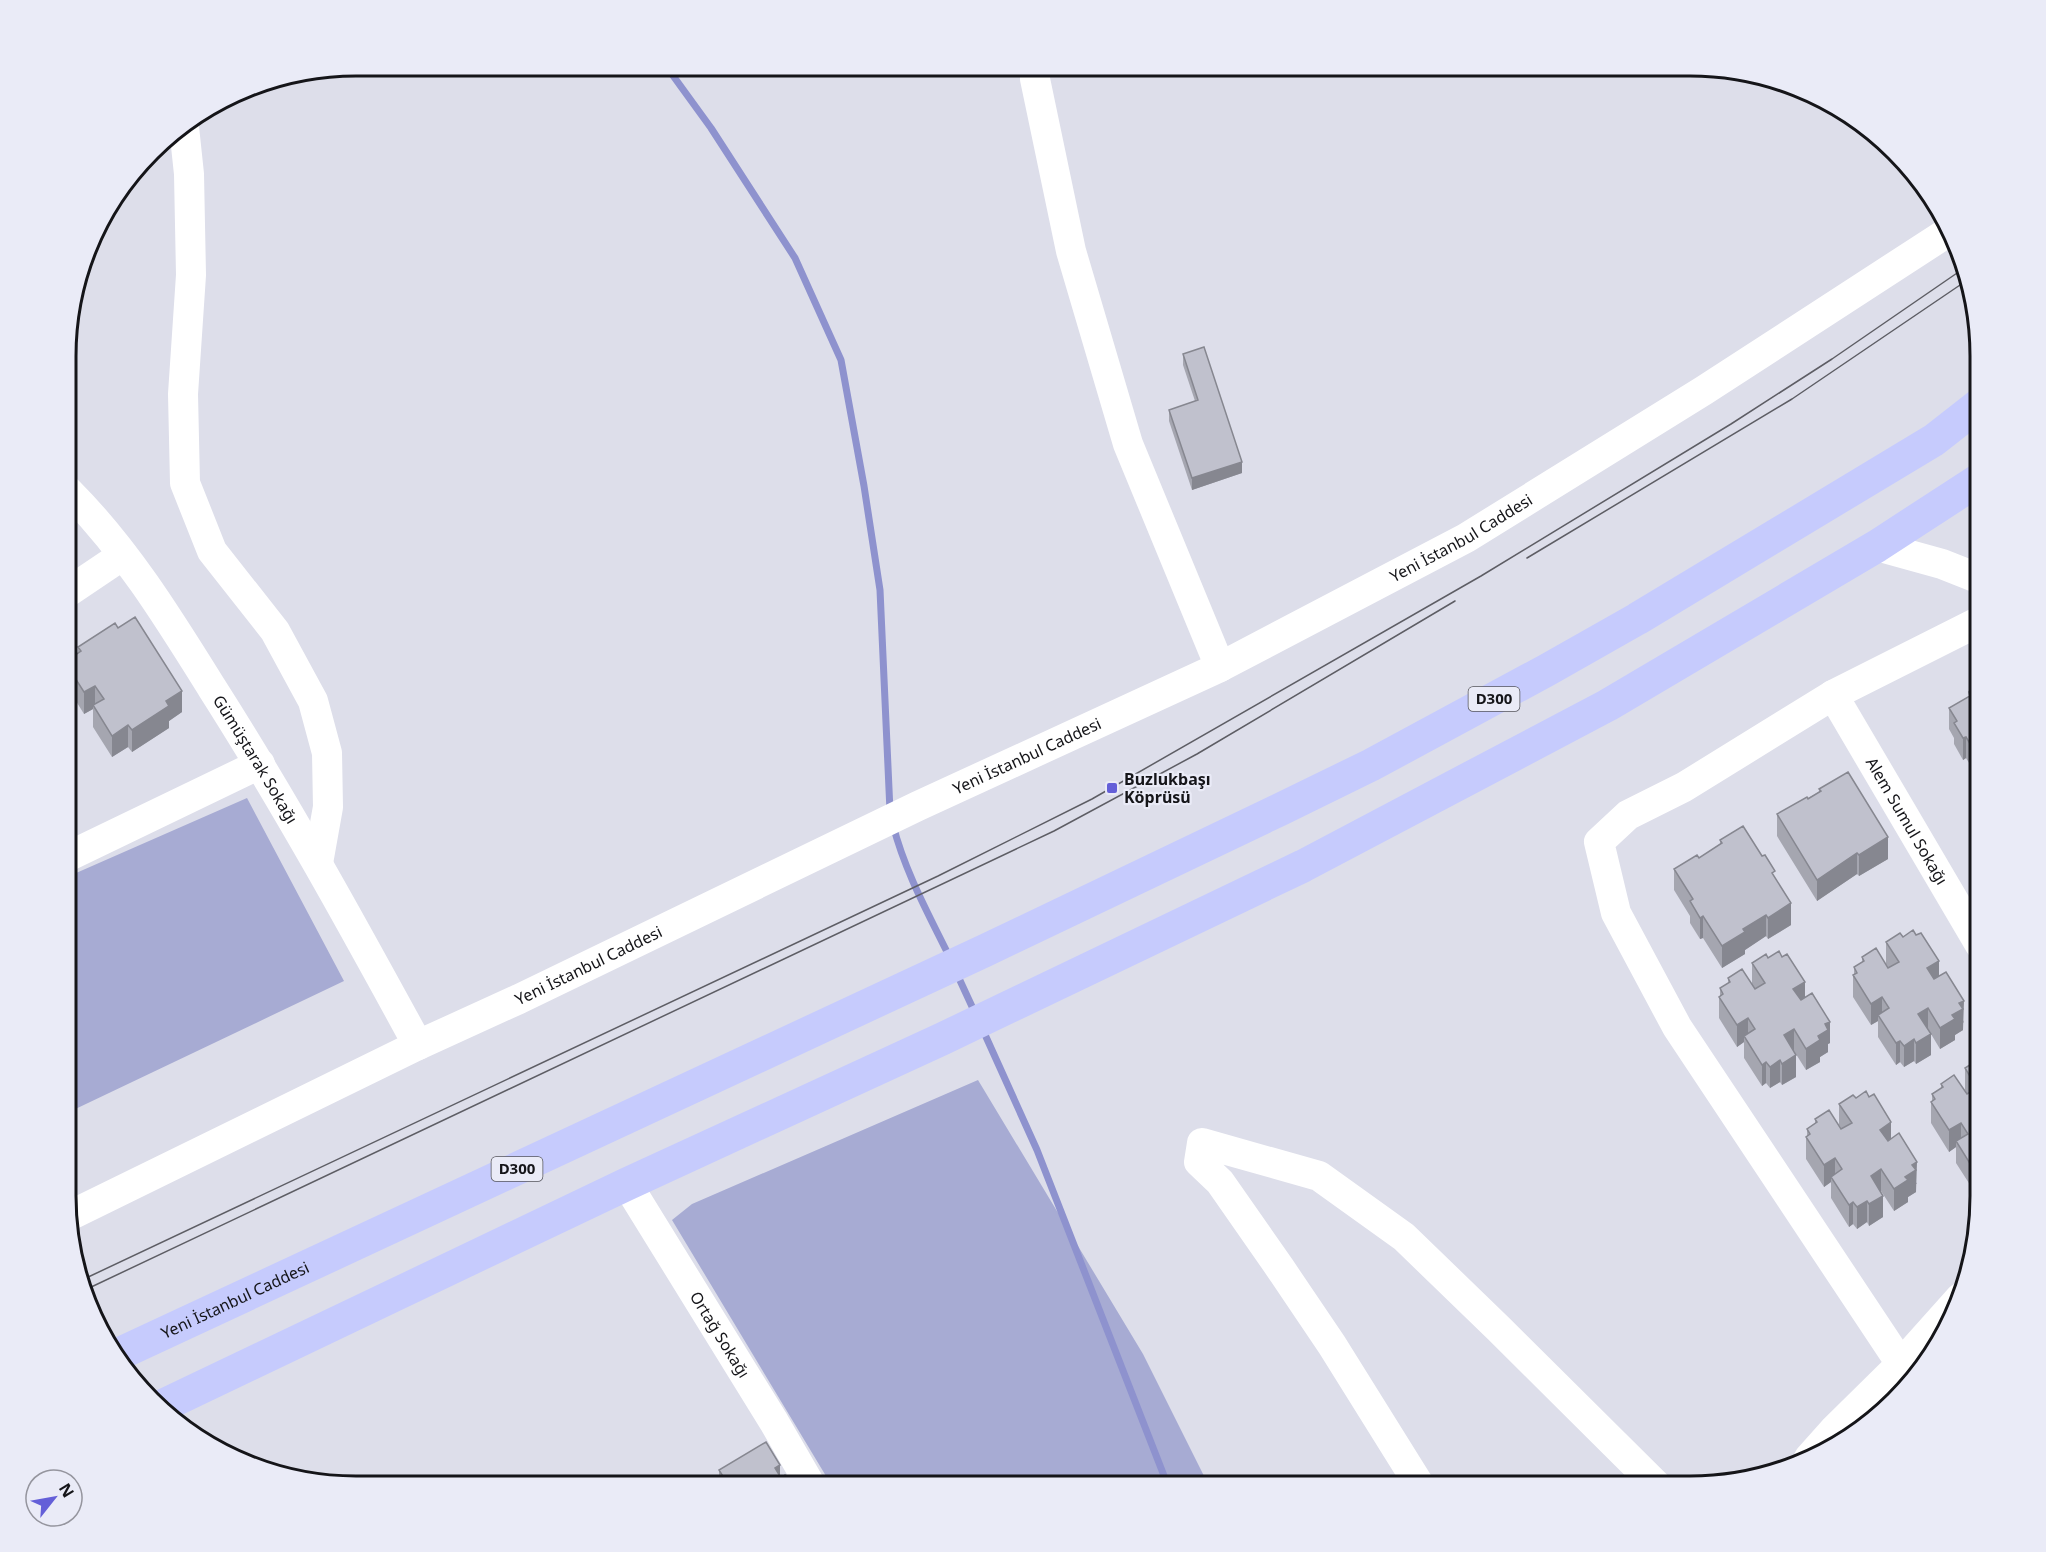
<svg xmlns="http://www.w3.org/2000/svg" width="2046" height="1552" font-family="'Noto Sans',sans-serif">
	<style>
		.green { fill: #a7abd3 }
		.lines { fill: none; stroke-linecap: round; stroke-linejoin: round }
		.stream { stroke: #8e92ce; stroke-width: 7 }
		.minor { stroke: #fff; stroke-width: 30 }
		.highway { stroke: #c6cbfd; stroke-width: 33 }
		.tram { stroke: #5d5d64; stroke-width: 1.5 }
		.wall { fill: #a5a6b0 }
		.shaded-wall { fill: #868790 }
		.building { fill: #c0c1cd; stroke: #868790; stroke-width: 1.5 }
		.poi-dot { fill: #645fd8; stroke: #eaebf7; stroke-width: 2 }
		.labels { text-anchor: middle; stroke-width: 4.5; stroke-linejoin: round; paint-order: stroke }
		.shield { fill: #eaebf7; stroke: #55555c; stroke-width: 1.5 }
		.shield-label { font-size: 15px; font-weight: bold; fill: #151519 }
		.street-label { font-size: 16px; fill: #151519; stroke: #eaebf7 }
		.poi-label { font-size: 16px; font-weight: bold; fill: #151519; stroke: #eaebf7; text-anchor: start }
		.rim { fill: none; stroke: #151519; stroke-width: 3 }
	</style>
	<rect width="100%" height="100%" fill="#dddeea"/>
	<path class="green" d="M 247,798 L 344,981 L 67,1113 L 67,877 Z
		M 978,1080 L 1143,1354 L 1209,1486 L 832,1486 L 672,1220 L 692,1204 Z"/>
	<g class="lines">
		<path class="stream" d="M 666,66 L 711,128 L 795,258 L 841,360 L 864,486 L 880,590 L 890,811
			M 893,825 C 905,872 929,915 950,958
			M 957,974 L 975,1013
			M 982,1028 L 1037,1150 L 1168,1486"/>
		<g class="minor">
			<path d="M 1035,66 L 1035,79 L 1071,251 L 1128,444 L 1220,667"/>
			<path d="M 184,127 L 189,174 L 191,275 L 183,394 L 185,483 L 212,551 L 275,631 L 313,701 L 327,753 L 328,807 L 318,863"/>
			<path id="s1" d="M 68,491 C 126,549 169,619 212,688 C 286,804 352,924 418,1045"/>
			<path d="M 1877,546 L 1942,564 L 1980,579"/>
			<path d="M 68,592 L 123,555"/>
			<path id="s2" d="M 1833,695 L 1980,945"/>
			<path d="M 67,857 L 260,764"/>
			<path id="s3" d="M 627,1184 L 774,1422 L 811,1486"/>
			<path id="s4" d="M 67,1217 L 418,1045 L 519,999 L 918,806 L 1220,667 L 1466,538 L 1703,391 L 1951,230"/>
			<path d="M 1901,1364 L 1677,1027 L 1616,913 L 1599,842 L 1628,815 L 1684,787 L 1833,695 L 1980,621"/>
			<path d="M 1809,1458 L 1834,1430 L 1901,1364 L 1960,1298"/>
			<path d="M 1420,1486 L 1332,1345 L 1280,1268 L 1220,1182 L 1199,1162 L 1202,1143 L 1319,1176 L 1404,1237 L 1499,1329 L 1657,1486"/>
		</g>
		<g class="highway">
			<path id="s5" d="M 119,1354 L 984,951 L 1279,810 L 1371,765 L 1547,670 L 1637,619 L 1934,440 L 1980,404"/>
			<path d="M 160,1407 L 627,1184 L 942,1039 L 1303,866 L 1608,705 L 1877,546 L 1980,479"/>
		</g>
		<path class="tram" d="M 1527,558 L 1792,399 L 1963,283
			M 84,1279 L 938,876 L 1092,799 L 1481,576 L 1731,424 L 1832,359 L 1960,271
			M 87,1289 L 1054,831 L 1197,754 L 1455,601"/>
	</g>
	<path class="wall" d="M 1183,354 L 1242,473 L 1192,490 L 1169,421 L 1169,410 L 1195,401 L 1183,365 Z
		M 118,628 L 182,712 L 169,721 L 169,728 L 132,752 L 128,747 L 112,757 L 93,727 L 93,709 L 84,714 L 68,688 L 68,660 L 78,653 L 78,647 Z
		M 1980,686 L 1980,787 L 1971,773 L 1971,766 L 1966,758 L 1963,760 L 1954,744 L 1954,738 L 1949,729 L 1949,708 L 1969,697 L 1969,692 Z
		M 1819,789 L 1888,859 L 1859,876 L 1857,874 L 1817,901 L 1777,836 L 1777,814 L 1819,792 Z
		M 1980,823 L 1980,851 L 1977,846 L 1977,825 Z
		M 1720,840 L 1775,878 L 1791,925 L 1768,939 L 1766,936 L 1745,950 L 1745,954 L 1722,968 L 1703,938 L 1700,939 L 1690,923 L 1690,916 L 1674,890 L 1674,869 L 1699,858 L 1720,844 Z
		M 1886,942 L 1939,977 L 1964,1022 L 1963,1023 L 1963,1030 L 1955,1035 L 1955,1040 L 1940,1049 L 1928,1029 L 1931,1055 L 1916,1064 L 1914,1061 L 1904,1067 L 1900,1062 L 1896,1065 L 1878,1037 L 1878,1021 L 1871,1025 L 1853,997 L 1853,975 L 1854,975 L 1854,967 L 1862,962 L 1862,957 L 1889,968 L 1886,964 Z
		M 1768,958 L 1805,998 L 1830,1043 L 1828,1044 L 1828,1052 L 1820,1057 L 1820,1062 L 1806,1070 L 1794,1051 L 1796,1077 L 1782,1085 L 1780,1082 L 1770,1088 L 1766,1083 L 1762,1086 L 1744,1058 L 1744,1042 L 1737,1047 L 1719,1018 L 1719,997 L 1720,996 L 1720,988 L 1728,983 L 1728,978 L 1752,985 L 1752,963 Z
		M 1979,1061 L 1979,1189 L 1979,1188 L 1974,1191 L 1956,1163 L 1956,1147 L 1949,1152 L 1931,1123 L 1931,1102 L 1932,1101 L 1932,1094 L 1941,1089 L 1941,1084 L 1967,1094 L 1965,1090 L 1965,1068 Z
		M 1839,1104 L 1891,1138 L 1917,1184 L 1916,1184 L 1916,1192 L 1908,1197 L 1908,1202 L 1894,1211 L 1881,1191 L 1883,1217 L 1869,1226 L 1867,1222 L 1857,1229 L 1853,1224 L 1849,1227 L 1831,1198 L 1831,1182 L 1824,1187 L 1806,1159 L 1806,1137 L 1807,1136 L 1807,1129 L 1815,1124 L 1815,1119 L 1842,1129 L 1839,1125 Z
		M 719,1470 L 780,1475 L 781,1478 L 792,1486 L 719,1486 Z"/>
	<path class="shaded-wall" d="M 1242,462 L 1242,473 L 1192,490 L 1192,478 Z
		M 95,686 L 95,707 L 93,705 L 93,709 L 84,714 L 84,692 Z
		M 182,691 L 182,712 L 169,721 L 169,728 L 132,752 L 132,730 L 166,701 Z
		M 128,725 L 128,747 L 112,757 L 112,736 Z
		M 1966,737 L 1966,758 L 1963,760 L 1963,738 Z
		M 1888,837 L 1888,859 L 1859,876 L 1859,855 Z
		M 1857,853 L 1857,874 L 1817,901 L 1817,880 Z
		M 1791,903 L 1791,925 L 1768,939 L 1768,918 Z
		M 1766,915 L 1766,936 L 1745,950 L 1745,954 L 1722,968 L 1722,946 L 1743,929 Z
		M 1703,916 L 1703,938 L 1700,939 L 1700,918 Z
		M 1939,961 L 1939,983 L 1927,990 L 1927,968 Z
		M 1805,982 L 1805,1004 L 1793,1011 L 1793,989 Z
		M 1882,997 L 1882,1018 L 1878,1015 L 1878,1021 L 1871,1025 L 1871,1004 Z
		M 1964,1001 L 1963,1030 L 1955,1035 L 1955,1040 L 1940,1049 L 1940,1028 L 1952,1015 L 1959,1003 Z
		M 1928,1008 L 1928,1029 L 1918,1014 Z
		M 1748,1018 L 1748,1039 L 1744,1036 L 1744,1042 L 1737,1047 L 1737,1025 Z
		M 1830,1022 L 1830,1043 L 1828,1044 L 1828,1052 L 1820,1057 L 1820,1062 L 1806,1070 L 1806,1049 L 1818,1036 L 1825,1024 Z
		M 1794,1029 L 1794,1051 L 1784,1035 Z
		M 1931,1034 L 1931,1055 L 1916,1064 L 1916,1043 Z
		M 1914,1039 L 1914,1061 L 1904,1067 L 1904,1046 Z
		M 1900,1041 L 1900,1062 L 1896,1065 L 1896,1043 Z
		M 1796,1055 L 1796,1077 L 1782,1085 L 1782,1064 Z
		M 1780,1060 L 1780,1082 L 1770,1088 L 1770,1067 Z
		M 1766,1062 L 1766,1083 L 1762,1086 L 1762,1065 Z
		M 1891,1122 L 1891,1144 L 1880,1151 L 1880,1130 Z
		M 1961,1123 L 1961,1145 L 1956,1141 L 1956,1147 L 1949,1152 L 1949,1130 Z
		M 1835,1158 L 1835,1180 L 1831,1177 L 1831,1182 L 1824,1187 L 1824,1165 Z
		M 1917,1162 L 1916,1192 L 1908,1197 L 1908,1202 L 1894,1211 L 1894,1189 L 1905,1177 L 1912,1165 Z
		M 1979,1167 L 1979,1188 L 1974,1191 L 1974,1170 Z
		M 1881,1169 L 1881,1191 L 1871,1197 L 1871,1176 Z
		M 1883,1196 L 1883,1217 L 1869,1226 L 1869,1204 Z
		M 1867,1201 L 1867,1222 L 1857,1229 L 1857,1207 Z
		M 1853,1202 L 1853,1224 L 1849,1227 L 1849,1205 Z
		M 780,1465 L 780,1486 L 775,1468 Z"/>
	<path class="building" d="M 1204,347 L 1242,462 L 1192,478 L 1169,410 L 1198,400 L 1183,354 Z
		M 135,617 L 182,691 L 166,701 L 169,706 L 132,730 L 128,725 L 112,736 L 93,705 L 104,699 L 95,686 L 84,692 L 68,667 L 68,660 L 81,651 L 78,647 L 115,623 L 118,628 Z
		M 1980,686 L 1980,766 L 1971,752 L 1974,750 L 1966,737 L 1963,738 L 1954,723 L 1957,721 L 1949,708 L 1970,696 L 1969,692 Z
		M 1848,772 L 1888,837 L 1859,855 L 1857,853 L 1817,880 L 1777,814 L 1807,797 L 1808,799 L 1821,791 L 1819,789 Z
		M 1743,826 L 1762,856 L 1765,855 L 1775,871 L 1772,873 L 1791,903 L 1768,918 L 1766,915 L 1743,929 L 1745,932 L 1722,946 L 1703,916 L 1700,918 L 1690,901 L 1693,899 L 1674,869 L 1697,855 L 1699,858 L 1722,843 L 1720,840 Z
		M 1913,930 L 1916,935 L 1921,933 L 1939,961 L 1927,968 L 1934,979 L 1946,972 L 1964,1001 L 1959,1003 L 1963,1009 L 1952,1015 L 1955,1019 L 1940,1028 L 1928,1008 L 1918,1014 L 1931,1034 L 1916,1043 L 1914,1039 L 1904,1046 L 1900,1041 L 1896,1043 L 1878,1015 L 1889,1008 L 1882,997 L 1871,1004 L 1853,975 L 1857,973 L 1854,967 L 1864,961 L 1862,957 L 1876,948 L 1888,968 L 1899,962 L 1886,942 L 1900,933 L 1903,937 Z
		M 1779,951 L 1782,957 L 1787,954 L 1805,982 L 1793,989 L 1801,1000 L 1812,993 L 1830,1022 L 1825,1024 L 1828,1030 L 1818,1036 L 1820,1040 L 1806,1049 L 1794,1029 L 1784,1035 L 1796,1055 L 1782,1064 L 1780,1060 L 1770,1067 L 1766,1062 L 1762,1065 L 1744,1036 L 1755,1029 L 1748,1018 L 1737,1025 L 1719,997 L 1723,994 L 1720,988 L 1730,982 L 1728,978 L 1742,969 L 1755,989 L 1765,983 L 1752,963 L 1766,954 L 1768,958 Z
		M 1979,1059 L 1979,1168 L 1979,1167 L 1974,1170 L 1956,1141 L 1968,1134 L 1961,1123 L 1949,1130 L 1931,1102 L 1935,1099 L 1932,1094 L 1943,1087 L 1941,1084 L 1954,1075 L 1967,1094 L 1977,1088 L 1965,1068 Z
		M 1866,1091 L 1869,1097 L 1874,1094 L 1891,1122 L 1880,1130 L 1888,1141 L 1899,1133 L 1917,1162 L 1912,1165 L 1916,1170 L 1905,1177 L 1908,1180 L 1894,1189 L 1881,1169 L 1871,1176 L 1883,1196 L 1869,1204 L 1867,1201 L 1857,1207 L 1853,1202 L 1849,1205 L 1831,1177 L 1842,1169 L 1835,1158 L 1824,1165 L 1806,1137 L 1810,1134 L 1807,1129 L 1817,1122 L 1815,1119 L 1829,1110 L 1841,1129 L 1852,1123 L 1839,1104 L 1853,1095 L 1856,1098 Z
		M 766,1442 L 780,1465 L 775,1468 L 781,1478 L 785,1475 L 792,1486 L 729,1486 L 719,1470 Z"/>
	<rect class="poi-dot" x="1106" y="782" width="12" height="12" rx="3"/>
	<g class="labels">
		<g class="shield">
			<rect x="1468.5" y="687" width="51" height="24" rx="4.5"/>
			<rect x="491.5" y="1157" width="51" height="24" rx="4.5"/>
		</g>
		<g class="shield-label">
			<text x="1494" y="704">D300</text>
			<text x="517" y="1174">D300</text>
		</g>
		<g class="street-label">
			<text dy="6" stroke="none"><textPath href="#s4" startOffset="1551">Yeni İstanbul Caddesi</textPath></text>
			<text dy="6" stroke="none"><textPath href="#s4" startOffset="1065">Yeni İstanbul Caddesi</textPath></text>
			<text dy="6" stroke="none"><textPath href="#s1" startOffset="328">Gümüştarak Sokağı</textPath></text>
			<text dy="6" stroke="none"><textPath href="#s2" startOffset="146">Alem Sumul Sokağı</textPath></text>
			<text dy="6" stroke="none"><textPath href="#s4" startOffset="579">Yeni İstanbul Caddesi</textPath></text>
			<text dy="6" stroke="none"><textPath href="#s5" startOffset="128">Yeni İstanbul Caddesi</textPath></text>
			<text dy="6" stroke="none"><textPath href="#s3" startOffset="177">Ortağ Sokağı</textPath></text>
		</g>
		<g class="poi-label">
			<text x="1124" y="785">Buzlukbaşı<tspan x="1124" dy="18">Köprüsü</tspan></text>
		</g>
	</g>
	<path d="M0 0H2046V1552H0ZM356 76H1690A280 280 0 0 1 1970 356V1196A280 280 0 0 1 1690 1476H356A280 280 0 0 1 76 1196V356A280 280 0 0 1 356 76Z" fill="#eaebf7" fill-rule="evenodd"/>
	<path class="rim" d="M356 76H1690A280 280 0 0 1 1970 356V1196A280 280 0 0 1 1690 1476H356A280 280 0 0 1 76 1196V356A280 280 0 0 1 356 76Z"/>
	<g transform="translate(54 1498) rotate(59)"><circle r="28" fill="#eaebf7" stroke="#95959e" stroke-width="1.5"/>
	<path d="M0-4.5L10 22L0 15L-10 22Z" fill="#645fd8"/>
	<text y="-9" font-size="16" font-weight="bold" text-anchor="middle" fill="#151519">N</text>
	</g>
</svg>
